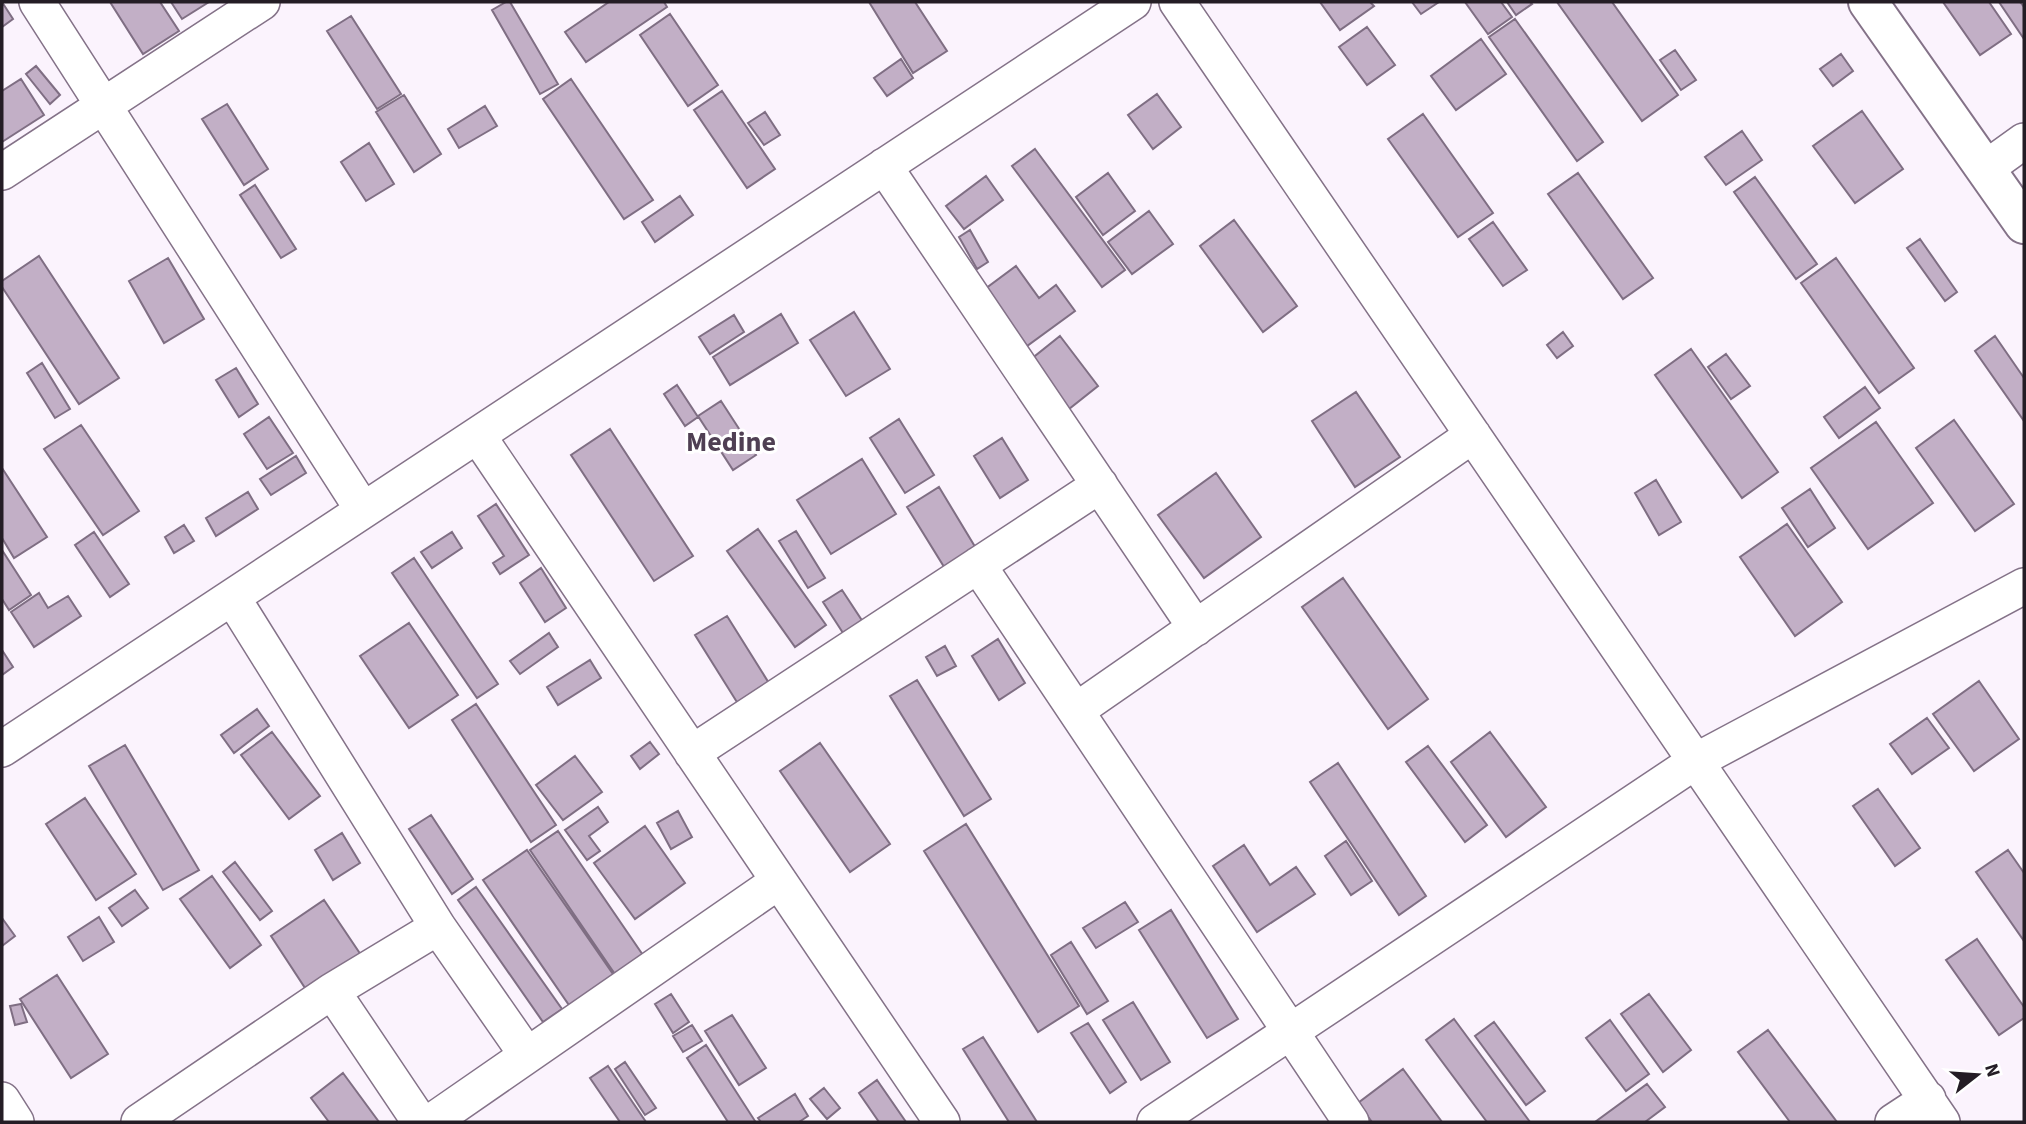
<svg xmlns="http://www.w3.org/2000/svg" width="2026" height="1124" font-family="'Source Sans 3',sans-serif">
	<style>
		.building { fill: #c2afc6; stroke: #7f6e83; stroke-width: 2 }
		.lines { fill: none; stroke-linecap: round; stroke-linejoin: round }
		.street-casing { stroke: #847288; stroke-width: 38 }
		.secondary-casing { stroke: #847288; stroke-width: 42 }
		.street { stroke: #fff; stroke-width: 35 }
		.secondary { stroke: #fff; stroke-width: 38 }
		.labels { text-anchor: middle; stroke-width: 6; stroke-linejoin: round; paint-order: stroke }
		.quarter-label { font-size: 28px; font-weight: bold; fill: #4f3f53; stroke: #fff }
	</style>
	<rect width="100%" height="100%" fill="#fbf3fd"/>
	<path class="building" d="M 2,2 L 13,19 L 2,27 Z
		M 110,2 L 160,2 L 179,31 L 143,54 Z
		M 171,2 L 209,2 L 182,19 Z
		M 506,2 L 510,2 L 558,84 L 540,94 L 492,10 Z
		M 609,2 L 664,2 L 667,7 L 586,62 L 565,32 Z
		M 869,2 L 915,2 L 947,51 L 913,73 Z
		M 1320,2 L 1370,2 L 1374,6 L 1340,30 Z
		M 1412,2 L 1439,2 L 1421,14 Z
		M 1465,2 L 1501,2 L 1512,17 L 1488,34 Z
		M 1507,2 L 1530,2 L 1532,4 L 1516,15 Z
		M 1557,2 L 1612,2 L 1678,95 L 1642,121 Z
		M 1943,2 L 1989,2 L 2011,34 L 1980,55 Z
		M 1999,2 L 2020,2 L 2024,7 L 2024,39 Z
		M 670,14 L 718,85 L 688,106 L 640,35 Z
		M 351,16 L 401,94 L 377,109 L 327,31 Z
		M 1515,19 L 1603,142 L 1577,161 L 1489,37 Z
		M 1367,27 L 1395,65 L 1367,85 L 1339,47 Z
		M 1481,39 L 1506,74 L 1456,110 L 1431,76 Z
		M 1675,50 L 1696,80 L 1681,90 L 1660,60 Z
		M 1841,54 L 1853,71 L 1833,86 L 1820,69 Z
		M 901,59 L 913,78 L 887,96 L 874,78 Z
		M 36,66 L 60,95 L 50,104 L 26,74 Z
		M 21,79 L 44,115 L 2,142 L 2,91 Z
		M 571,79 L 653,200 L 624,219 L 543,99 Z
		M 722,91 L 775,169 L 747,188 L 694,110 Z
		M 1157,94 L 1181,127 L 1153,149 L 1128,115 Z
		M 404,95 L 441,154 L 414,172 L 376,112 Z
		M 227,104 L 268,169 L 244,185 L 202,119 Z
		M 485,106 L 497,126 L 459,148 L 448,129 Z
		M 1862,111 L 1903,169 L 1855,203 L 1813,146 Z
		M 765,112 L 780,135 L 764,145 L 748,123 Z
		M 1423,114 L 1493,213 L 1458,237 L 1388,139 Z
		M 1742,131 L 1762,160 L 1726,185 L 1705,157 Z
		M 369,143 L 394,184 L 366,201 L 341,162 Z
		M 1035,149 L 1125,270 L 1102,287 L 1012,166 Z
		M 1108,173 L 1135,211 L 1103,235 L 1076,197 Z
		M 1578,173 L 1653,278 L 1623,299 L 1548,194 Z
		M 986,176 L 1003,200 L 964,229 L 946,206 Z
		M 1755,177 L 1817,264 L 1796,279 L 1734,192 Z
		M 255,185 L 296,249 L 281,258 L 240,195 Z
		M 680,196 L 693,215 L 655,242 L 642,222 Z
		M 1149,211 L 1173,244 L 1132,274 L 1108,242 Z
		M 1234,220 L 1297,306 L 1263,332 L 1200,246 Z
		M 1493,222 L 1527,270 L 1503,286 L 1469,239 Z
		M 970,230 L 988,262 L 977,269 L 959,237 Z
		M 1920,239 L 1957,292 L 1945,301 L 1907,248 Z
		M 39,256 L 119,378 L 79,404 L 2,287 L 2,281 Z
		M 168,258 L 204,319 L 164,343 L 129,281 Z
		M 1836,258 L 1914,368 L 1879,393 L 1801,283 Z
		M 1016,266 L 1039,298 L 1056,285 L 1075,311 L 1027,346 L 985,289 Z
		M 854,312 L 890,369 L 846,396 L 810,340 Z
		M 781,314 L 798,343 L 730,385 L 713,357 Z
		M 734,315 L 744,332 L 710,354 L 699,337 Z
		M 1563,332 L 1573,346 L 1557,358 L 1547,345 Z
		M 1060,336 L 1098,386 L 1069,409 L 1030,360 Z
		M 1995,336 L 2024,378 L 2024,421 L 1975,351 Z
		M 1691,349 L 1778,472 L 1742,498 L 1655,375 Z
		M 1726,354 L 1750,386 L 1731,399 L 1708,367 Z
		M 42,363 L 70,409 L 55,418 L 27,373 Z
		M 236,368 L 258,404 L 239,417 L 216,380 Z
		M 677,385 L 698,417 L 685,426 L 664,394 Z
		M 1865,387 L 1880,408 L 1839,438 L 1824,417 Z
		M 1356,392 L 1400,457 L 1355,487 L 1312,421 Z
		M 721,401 L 756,455 L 733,470 L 698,416 Z
		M 269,417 L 293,453 L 267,469 L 244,434 Z
		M 899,419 L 934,475 L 905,493 L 870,438 Z
		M 1954,420 L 2014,504 L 1975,531 L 1916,448 Z
		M 1876,422 L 1933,503 L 1868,549 L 1811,468 Z
		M 81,425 L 139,511 L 103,535 L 44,449 Z
		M 610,429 L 693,556 L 654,581 L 571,455 Z
		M 1002,438 L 1028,480 L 1000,498 L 974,456 Z
		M 296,456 L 306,473 L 271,495 L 260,479 Z
		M 862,459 L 896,514 L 831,554 L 797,500 Z
		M 2,468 L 47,537 L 14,558 L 2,538 Z
		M 1216,473 L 1261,537 L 1204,578 L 1158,515 Z
		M 1656,480 L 1681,522 L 1659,535 L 1635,493 Z
		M 939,487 L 977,550 L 946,570 L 907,507 Z
		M 1810,489 L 1835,528 L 1808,547 L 1782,508 Z
		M 248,492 L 258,509 L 216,536 L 206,518 Z
		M 496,504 L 529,555 L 500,574 L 493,563 L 504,556 L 478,516 Z
		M 1787,524 L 1842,602 L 1795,636 L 1740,557 Z
		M 184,525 L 194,541 L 174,553 L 165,537 Z
		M 758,529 L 826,625 L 795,647 L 727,551 Z
		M 796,531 L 825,578 L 808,588 L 779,541 Z
		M 94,532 L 129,584 L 110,597 L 75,545 Z
		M 452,532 L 462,548 L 432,568 L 421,552 Z
		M 2,550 L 31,595 L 9,610 L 2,599 Z
		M 414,558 L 498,684 L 477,698 L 392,573 Z
		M 541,568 L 566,608 L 545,622 L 520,583 Z
		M 1343,578 L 1428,699 L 1388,729 L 1302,607 Z
		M 842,590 L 863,622 L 843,633 L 823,602 Z
		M 39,593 L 48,608 L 68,596 L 81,616 L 34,647 L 11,612 Z
		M 727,616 L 772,688 L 740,707 L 695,635 Z
		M 409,623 L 458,695 L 409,728 L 360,656 Z
		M 549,633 L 558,647 L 520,674 L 510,661 Z
		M 998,639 L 1025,683 L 999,700 L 972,656 Z
		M 945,646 L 956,666 L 937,676 L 926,657 Z
		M 2,650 L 13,667 L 2,675 Z
		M 590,660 L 601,678 L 558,705 L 547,687 Z
		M 917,680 L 991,799 L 964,816 L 890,696 Z
		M 1979,681 L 2019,739 L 1974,771 L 1933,714 Z
		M 476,704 L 556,825 L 531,842 L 452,720 Z
		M 257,709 L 269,726 L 234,753 L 221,735 Z
		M 1927,718 L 1949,748 L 1912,774 L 1890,744 Z
		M 272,732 L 320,796 L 289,819 L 241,755 Z
		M 1490,732 L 1546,807 L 1506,837 L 1451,762 Z
		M 650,742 L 659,754 L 640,769 L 631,756 Z
		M 820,743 L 890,844 L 850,872 L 780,771 Z
		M 125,745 L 199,870 L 163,890 L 89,766 Z
		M 1428,746 L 1487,825 L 1465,842 L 1406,762 Z
		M 575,756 L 602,792 L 563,820 L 536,785 Z
		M 1338,763 L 1426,896 L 1399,915 L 1310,782 Z
		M 1878,789 L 1920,848 L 1895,866 L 1853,806 Z
		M 85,798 L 136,874 L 96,900 L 46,824 Z
		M 598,807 L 608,822 L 589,836 L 600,851 L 587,860 L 565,830 Z
		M 678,811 L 692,837 L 671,849 L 657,823 Z
		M 431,815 L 473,879 L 452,894 L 409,829 Z
		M 966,824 L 1079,1006 L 1038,1032 L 924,851 Z
		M 645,826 L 685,883 L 635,919 L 594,863 Z
		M 558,831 L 647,961 L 619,980 L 530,850 Z
		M 342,833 L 360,863 L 333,880 L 315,850 Z
		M 1346,841 L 1372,881 L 1351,895 L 1325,856 Z
		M 1244,845 L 1270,885 L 1296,867 L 1315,894 L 1257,932 L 1213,866 Z
		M 527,850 L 615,977 L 571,1008 L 483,880 Z
		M 2008,850 L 2024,873 L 2024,941 L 1976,872 Z
		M 235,862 L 272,911 L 260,920 L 223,872 Z
		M 212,876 L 261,945 L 230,968 L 180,899 Z
		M 476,887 L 562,1009 L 543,1022 L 458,900 Z
		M 135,890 L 148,908 L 122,926 L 109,908 Z
		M 324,900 L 363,958 L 309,994 L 271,936 Z
		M 1125,902 L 1138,922 L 1096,948 L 1083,928 Z
		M 1171,910 L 1238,1019 L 1207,1038 L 1139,930 Z
		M 99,917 L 114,942 L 83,961 L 68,937 Z
		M 2,918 L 15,936 L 2,946 Z
		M 1977,939 L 2024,1007 L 2024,1018 L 1999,1035 L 1946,960 Z
		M 1071,942 L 1108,1001 L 1087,1014 L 1051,955 Z
		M 57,975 L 108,1054 L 71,1078 L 20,999 Z
		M 671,994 L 689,1022 L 673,1033 L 655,1004 Z
		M 1649,994 L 1691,1050 L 1663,1072 L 1621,1014 Z
		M 1133,1002 L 1170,1062 L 1141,1080 L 1103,1020 Z
		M 21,1004 L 27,1022 L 15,1025 L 10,1006 Z
		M 732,1015 L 766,1068 L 739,1085 L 705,1031 Z
		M 1454,1019 L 1530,1122 L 1487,1122 L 1426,1040 Z
		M 1610,1020 L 1649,1074 L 1626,1091 L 1586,1038 Z
		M 1494,1022 L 1545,1091 L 1526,1105 L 1475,1036 Z
		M 1088,1023 L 1126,1082 L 1110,1093 L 1071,1033 Z
		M 692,1025 L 702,1041 L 683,1052 L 673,1036 Z
		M 1768,1030 L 1837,1122 L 1790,1122 L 1738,1052 Z
		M 983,1037 L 1037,1122 L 1009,1122 L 963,1049 Z
		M 706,1045 L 755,1121 L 753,1122 L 728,1122 L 687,1058 Z
		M 625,1062 L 656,1108 L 645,1115 L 615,1069 Z
		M 608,1066 L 646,1122 L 620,1122 L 590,1078 Z
		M 1403,1069 L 1442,1122 L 1372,1122 L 1358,1103 Z
		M 343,1073 L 379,1122 L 329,1122 L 311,1098 Z
		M 877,1080 L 906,1122 L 879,1122 L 859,1093 Z
		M 1647,1084 L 1665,1107 L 1645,1122 L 1595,1122 Z
		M 824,1088 L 840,1108 L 827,1119 L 810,1099 Z
		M 795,1094 L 808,1116 L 799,1122 L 761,1122 L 758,1118 Z"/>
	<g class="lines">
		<defs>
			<path id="street" d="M 37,2 L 363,510
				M 1177,2 L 1942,1122
				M 884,166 L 1196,628
				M 1985,169 L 2024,141
				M 2,172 L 262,2
				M 478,436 L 942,1122
				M 978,565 L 1351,1122
				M 232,597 L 438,927 L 527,1055
				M 1077,710 L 1473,435
				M 2,749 L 1133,2
				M 692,753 L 1100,485
				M 332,991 L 420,1122
				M 2,1100 L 16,1122
				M 139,1122 L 332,991 L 438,927
				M 431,1122 L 779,881
				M 1155,1122 L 1696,761 L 2024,586
				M 1893,1122 L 1928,1099"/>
			<path id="secondary" d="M 1868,2 L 2024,224"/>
		</defs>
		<use href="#street" class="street-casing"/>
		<use href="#secondary" class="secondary-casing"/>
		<use href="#street" class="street"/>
		<use href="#secondary" class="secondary"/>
	</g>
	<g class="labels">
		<g class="quarter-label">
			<text x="731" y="451">Medine</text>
		</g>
	</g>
	<rect width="2026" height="1124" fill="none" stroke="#241d25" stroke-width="7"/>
	<g transform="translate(1977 1075) rotate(73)" stroke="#ffffff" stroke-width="5" paint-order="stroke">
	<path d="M0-5L12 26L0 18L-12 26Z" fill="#241d25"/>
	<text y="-10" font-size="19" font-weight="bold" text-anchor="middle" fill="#241d25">N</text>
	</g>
</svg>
